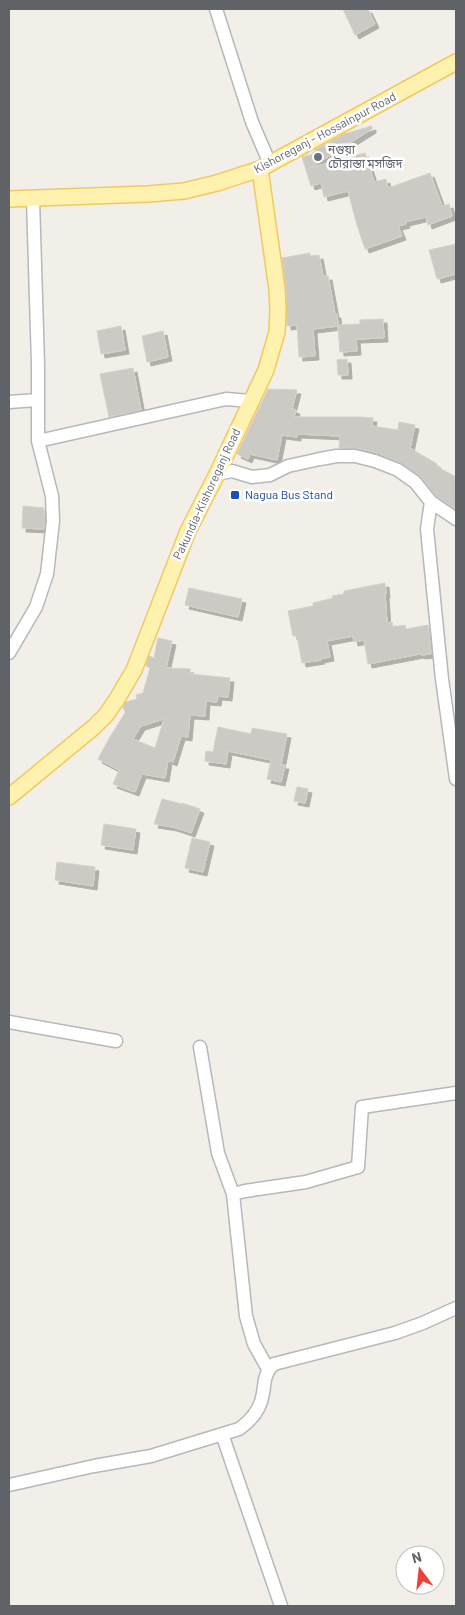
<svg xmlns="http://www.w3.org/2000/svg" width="465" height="1615" font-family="Barlow,'Noto Sans Bengali',sans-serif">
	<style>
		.building { fill: #cccac5; stroke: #d6d1c6; fill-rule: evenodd; filter: url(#shadow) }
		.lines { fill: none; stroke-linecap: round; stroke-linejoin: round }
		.minor-casing { stroke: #b5b8bc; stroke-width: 15 }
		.major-casing { stroke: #f2c960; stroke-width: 18 }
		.minor { stroke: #fff; stroke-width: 12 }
		.major { stroke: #fff2af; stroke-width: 15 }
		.worship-dot { fill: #6b7280; stroke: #fff; stroke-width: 2 }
		.transit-dot { fill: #1a4fb4; stroke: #fff; stroke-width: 2 }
		.labels { text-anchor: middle; stroke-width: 5; stroke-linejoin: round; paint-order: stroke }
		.street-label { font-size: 12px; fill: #5f6368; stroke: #fff }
		.worship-label { font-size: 12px; fill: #5b616d; stroke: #fff; text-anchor: start }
		.transit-label { font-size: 12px; fill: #164399; stroke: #fff; text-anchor: start }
	</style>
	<defs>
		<filter id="shadow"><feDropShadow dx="4" dy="4" stdDeviation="0" flood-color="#0004"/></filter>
	</defs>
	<rect width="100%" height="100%" fill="#f1efe8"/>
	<path class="building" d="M 343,9 L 368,9 L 375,24 L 355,35 Z
		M 372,126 L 372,129 L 310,168 L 365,153 L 374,182 L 386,179 L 388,188 L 430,173 L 442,206 L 449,204 L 452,216 L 428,225 L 426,217 L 405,222 L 406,224 L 398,226 L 402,236 L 365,249 L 357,225 L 348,191 L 324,197 L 321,183 L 311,186 L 302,157 L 313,154 L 313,152 L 316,152 L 315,150 L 344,134 Z
		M 456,244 L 456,274 L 437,279 L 429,250 Z
		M 310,253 L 310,256 L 319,255 L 323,276 L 328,276 L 335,314 L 337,314 L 338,325 L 360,324 L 360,320 L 383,319 L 384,338 L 356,339 L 357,351 L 340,352 L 338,326 L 313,329 L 315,356 L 299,357 L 297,325 L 287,326 L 286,288 L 282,258 Z
		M 121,326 L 125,350 L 101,354 L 97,331 Z
		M 163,331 L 168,357 L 147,362 L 142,336 Z
		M 347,359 L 348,375 L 338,375 L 337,360 Z
		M 133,368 L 141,410 L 109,417 L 100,374 Z
		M 268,389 L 297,390 L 292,409 L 296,410 L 294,417 L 360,417 L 373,418 L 372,426 L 398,430 L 399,422 L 415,425 L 410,448 L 437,464 L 436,466 L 456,477 L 456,509 L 436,496 L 420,476 L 401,463 L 378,453 L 357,448 L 339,448 L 340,436 L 297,434 L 297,437 L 282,435 L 277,460 L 250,454 L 248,459 L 237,454 Z
		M 23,506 L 44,508 L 44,529 L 22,528 Z
		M 385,583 L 386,594 L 385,594 L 387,623 L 392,622 L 393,627 L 405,625 L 406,629 L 428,625 L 431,654 L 421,655 L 420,654 L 368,664 L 364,640 L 354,642 L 353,636 L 327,641 L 330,657 L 320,659 L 321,660 L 302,663 L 297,636 L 293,636 L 288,611 L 313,606 L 313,603 L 333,598 L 332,596 L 344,594 L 344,591 Z
		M 189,588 L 242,599 L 238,617 L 185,605 Z
		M 158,638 L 172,641 L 166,668 L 190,669 L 190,674 L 230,678 L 228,697 L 218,696 L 217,702 L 206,701 L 205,716 L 190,715 L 188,737 L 181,736 L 173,762 L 168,760 L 165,778 L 142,774 L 135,792 L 113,784 L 119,770 L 98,759 L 110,737 L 125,713 L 123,706 L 126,702 L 137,699 L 136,695 L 143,693 L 150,668 L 146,666 L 149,656 L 154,658 ZM 164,719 L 155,748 L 133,739 L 141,726 Z
		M 218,727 L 251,734 L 252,728 L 287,734 L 281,765 L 285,765 L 281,782 L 267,779 L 271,760 L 228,751 L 226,764 L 205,761 L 206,751 L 213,752 Z
		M 297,787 L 308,789 L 305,803 L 294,801 Z
		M 162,799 L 182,804 L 182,803 L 200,809 L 191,833 L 173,827 L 154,824 Z
		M 104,824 L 136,829 L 133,850 L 101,845 Z
		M 192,838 L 210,842 L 203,872 L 185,868 Z
		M 57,862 L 95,867 L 93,886 L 55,880 Z"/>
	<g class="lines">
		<defs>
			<path id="minor" d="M 216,9 L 252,122 L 270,164
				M 9,402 L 37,400
				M 38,441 L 226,399 L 250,401
				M 217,474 L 232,471 L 252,477 L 270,475 L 288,466 L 320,459 L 337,456 L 355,456 L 375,461 L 398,470 L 415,482 L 431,502 L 456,519
				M 431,502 L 427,529 L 442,679 L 456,779
				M 9,653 L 36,607 L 47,574 L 53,521 L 52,496 L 38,441 L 38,364 L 33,199
				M 9,1022 L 116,1041
				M 200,1047 L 218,1153 L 233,1194 L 246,1316 L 254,1344 L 268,1369
				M 233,1194 L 245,1191 L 306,1182 L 358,1167 L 362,1107 L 456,1093
				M 222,1434 L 281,1606
				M 9,1485 L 94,1466 L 151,1456 L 239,1429 C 252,1420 261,1409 263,1393 C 265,1382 264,1373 274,1364 L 395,1333 L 423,1323 L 456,1308"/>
			<path id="major" d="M 9,199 L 148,194 L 184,191 L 217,183 L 260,169 L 456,62
				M 9,797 L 94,727 L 106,715 L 117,699 L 134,670 L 188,531 L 217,474 L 266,370 L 277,332 L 278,310 L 277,289 L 260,169"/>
		</defs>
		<use href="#minor" class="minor-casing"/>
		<use href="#major" class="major-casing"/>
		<use href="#minor" class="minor"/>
		<use href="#major" class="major"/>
	</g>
	<circle class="worship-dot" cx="318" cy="157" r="5"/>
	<rect class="transit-dot" x="230" y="490" width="10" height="10" rx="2.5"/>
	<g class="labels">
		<g class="street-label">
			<text transform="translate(325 133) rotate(-28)" y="4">Kishoreganj - Hossainpur Road</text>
			<text transform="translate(207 494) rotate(-65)" y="4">Pakundia-Kishoreganj Road</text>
		</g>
		<g class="worship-label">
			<text x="328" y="154">নগুয়া<tspan x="328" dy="14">চৌরাস্তা মসজিদ</tspan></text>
		</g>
		<g class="transit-label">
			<text x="245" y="499">Nagua Bus Stand</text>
		</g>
	</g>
	<rect width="465" height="1615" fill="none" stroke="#5f6368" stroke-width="20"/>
	<g transform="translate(420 1570) rotate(345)"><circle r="24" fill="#ffffff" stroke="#bfc1c3"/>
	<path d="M0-4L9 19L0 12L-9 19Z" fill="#ea4335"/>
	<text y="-8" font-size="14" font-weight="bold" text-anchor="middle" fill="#5f6368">N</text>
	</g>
</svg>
